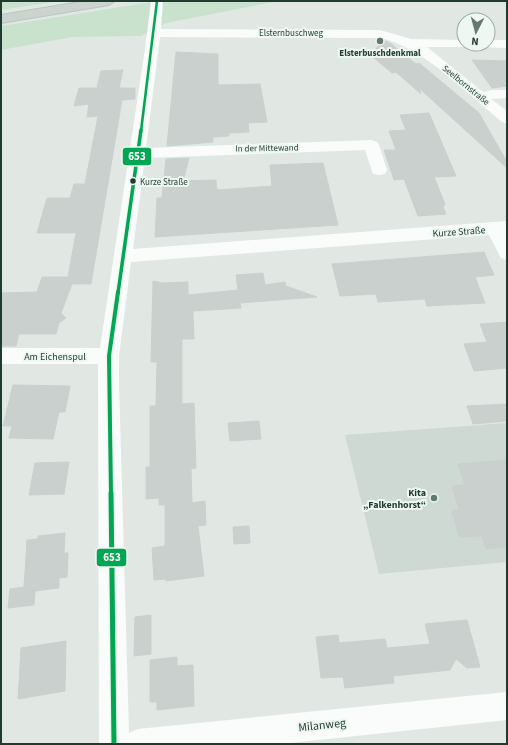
<svg xmlns="http://www.w3.org/2000/svg" width="508" height="745" font-family="'Source Sans 3',sans-serif">
	<style>
		.built { fill: #ced9d3 }
		.green { fill: #c9e2cd }
		.building { fill: #cad0cd; stroke: #cad1cd }
		.lines { fill: none; stroke-linecap: round; stroke-linejoin: round }
		.major-casing { stroke: #bbc5c0; stroke-width: 2 }
		.minor { fill: #fafcfb; fill-rule: evenodd }
		.major { fill: #ccd4d0; fill-rule: evenodd }
		.bus-1-far3-casing { stroke: #eef7f1; stroke-width: 4.5 }
		.bus-1-far2-casing { stroke: #eef7f1; stroke-width: 6 }
		.bus-1-far1-casing { stroke: #eef7f1; stroke-width: 7 }
		.bus-1-casing { stroke: #eef7f1; stroke-width: 8 }
		.bus-1-far3 { stroke: #00a651; stroke-width: 2.5 }
		.bus-1-far2 { stroke: #00a651; stroke-width: 3.5 }
		.bus-1-far1 { stroke: #00a651; stroke-width: 4 }
		.bus-1 { stroke: #00a651; stroke-width: 5 }
		.poi-dot { fill: #63786e; stroke: #eef7f1; stroke-width: 1.5 }
		.bus-dot { fill: #1f3b2f; stroke: #eef7f1; stroke-width: 1.5 }
		.labels { text-anchor: middle; stroke-width: 4; stroke-linejoin: round; paint-order: stroke }
		.far-street-label { font-size: 9px; fill: #1f3b2f; stroke: #eef7f1 }
		.far-poi-label { font-size: 9px; font-weight: bold; fill: #1f3b2f; stroke: #eef7f1 }
		.bus-label { font-size: 9px; fill: #1f3b2f; stroke: #eef7f1; text-anchor: start }
		.street-label { font-size: 10px; fill: #1f3b2f; stroke: #eef7f1 }
		.poi-label { font-size: 10px; font-weight: bold; fill: #1f3b2f; stroke: #eef7f1; text-anchor: end }
		.near-street-label { font-size: 12px; fill: #1f3b2f; stroke: #eef7f1 }
		.line-badge { stroke: #eef7f1; stroke-width: 1.5 }
		.badge-label { font-size: 11px; text-anchor: middle; font-weight: bold; fill: #fff }
	</style>
	<rect width="100%" height="100%" fill="#e1e8e4"/>
	<path class="built" d="M 507,423 L 507,562 L 379,574 L 345,435 Z"/>
	<path class="green" d="M 1,1 L 61,1 L 1,10 Z
		M 158,1 L 279,1 L 166,23 L 141,36 L 72,37 L 1,50 L 1,26 Z"/>
	<path class="building" d="M 383,40 L 390,43 L 416,64 L 419,63 L 479,113 L 507,162 L 507,168 L 419,88 L 421,94 L 396,72 L 392,73 L 374,58 L 383,56 L 376,49 Z
		M 176,52 L 218,54 L 218,85 L 260,84 L 267,122 L 248,123 L 249,132 L 229,133 L 229,136 L 213,137 L 213,142 L 167,146 Z
		M 472,60 L 507,61 L 507,86 L 492,88 Z
		M 123,70 L 119,88 L 135,88 L 135,99 L 122,100 L 91,284 L 72,284 L 61,313 L 66,318 L 59,323 L 56,334 L 19,334 L 16,346 L 1,346 L 1,293 L 37,292 L 42,277 L 68,277 L 76,233 L 37,233 L 47,198 L 70,198 L 74,184 L 85,184 L 98,116 L 87,117 L 89,104 L 74,106 L 79,88 L 97,88 L 101,71 Z
		M 429,113 L 456,176 L 434,177 L 445,204 L 443,207 L 446,214 L 418,216 L 404,179 L 394,180 L 384,150 L 396,150 L 389,131 L 406,130 L 400,115 Z
		M 189,158 L 183,181 L 216,180 L 217,190 L 272,186 L 270,165 L 323,163 L 338,225 L 155,237 L 157,198 L 162,198 L 166,159 Z
		M 484,252 L 494,275 L 475,277 L 485,303 L 427,306 L 425,299 L 378,302 L 376,294 L 340,296 L 332,264 Z
		M 263,273 L 265,285 L 285,282 L 286,286 L 317,297 L 240,303 L 241,308 L 193,311 L 194,339 L 182,339 L 182,404 L 194,403 L 196,468 L 191,469 L 192,503 L 205,501 L 206,525 L 198,526 L 204,576 L 166,581 L 165,579 L 154,580 L 152,548 L 165,546 L 165,505 L 159,505 L 159,498 L 146,499 L 146,467 L 150,467 L 150,406 L 156,406 L 157,362 L 151,362 L 153,281 L 162,283 L 188,282 L 188,295 L 238,290 L 236,275 Z
		M 507,322 L 507,368 L 474,371 L 464,344 L 487,342 L 480,324 Z
		M 13,385 L 70,386 L 65,412 L 59,412 L 53,439 L 9,438 L 12,426 L 3,426 Z
		M 507,404 L 507,421 L 473,424 L 467,406 Z
		M 259,421 L 261,439 L 230,441 L 228,423 Z
		M 507,460 L 507,547 L 486,549 L 482,536 L 459,537 L 452,510 L 459,510 L 452,486 L 465,485 L 458,464 Z
		M 69,462 L 64,494 L 29,495 L 35,463 Z
		M 249,526 L 250,543 L 234,544 L 233,527 Z
		M 65,533 L 64,553 L 68,553 L 67,577 L 59,578 L 59,588 L 35,591 L 34,605 L 8,608 L 10,589 L 24,587 L 27,540 L 38,539 L 38,536 Z
		M 151,615 L 151,654 L 134,656 L 135,617 Z
		M 467,620 L 480,667 L 467,668 L 456,659 L 450,670 L 393,676 L 394,683 L 345,688 L 343,677 L 321,678 L 316,637 L 338,635 L 339,643 L 385,639 L 387,648 L 430,644 L 425,624 Z
		M 66,641 L 65,691 L 18,699 L 21,648 Z
		M 177,657 L 177,666 L 193,665 L 194,706 L 157,710 L 157,702 L 150,702 L 150,660 Z"/>
	<g class="lines">
		<defs>
			<path id="major" d="M 86,1 L 115,1 L 109,5 L 1,23 L 1,15 Z"/>
		</defs>
		<use href="#major" class="major-casing"/>
		<path class="minor" d="M 151,1 L 163,1 L 161,29 L 380,30 L 411,39 L 464,40 L 464,44 L 471,44 L 469,47 L 427,47 L 483,92 L 492,90 L 507,90 L 507,98 L 491,99 L 507,111 L 507,124 L 502,122 C 469,95 422,46 380,38 L 160,37 L 146,148 L 371,140 L 377,142 L 379,145 L 387,170 L 385,174 L 379,175 L 373,174 L 365,150 L 145,158 L 133,249 L 507,221 L 507,260 L 501,258 L 489,235 L 131,262 L 119,356 L 119,384 L 129,733 L 138,729 L 507,692 L 507,720 L 280,744 L 99,744 L 98,364 L 1,364 L 1,348 L 100,348 L 145,49 Z
			M 488,40 L 507,40 L 507,48 L 480,47 L 478,44 L 488,44 Z"/>
		<use href="#major" class="major"/>
		<defs>
			<path id="bus-1-far3" d="M 141,131 L 157,1"/>
			<path id="bus-1-far2" d="M 118,293 L 141,130"/>
			<path id="bus-1-far1" d="M 111,494 L 109,356 L 118,292"/>
			<path id="bus-1" d="M 111,493 L 114,744"/>
		</defs>
		<use href="#bus-1-far3" class="bus-1-far3-casing"/>
		<use href="#bus-1-far2" class="bus-1-far2-casing"/>
		<use href="#bus-1-far1" class="bus-1-far1-casing"/>
		<use href="#bus-1" class="bus-1-casing"/>
		<use href="#bus-1-far3" class="bus-1-far3"/>
		<use href="#bus-1-far2" class="bus-1-far2"/>
		<use href="#bus-1-far1" class="bus-1-far1"/>
		<use href="#bus-1" class="bus-1"/>
	</g>
	<g class="poi-dot">
		<circle cx="380" cy="41" r="4"/>
		<circle cx="434" cy="498" r="4"/>
	</g>
	<circle class="bus-dot" cx="133" cy="181" r="3.5"/>
	<g class="labels">
		<g class="far-street-label">
			<text x="291" y="36">Elsternbuschweg</text>
			<text transform="translate(466 85) rotate(39)" y="3">Seelbornstraße</text>
			<text transform="translate(267 148) rotate(-1)" y="3">In der Mittewand</text>
		</g>
		<g class="far-poi-label">
			<text x="380" y="56">Elsterbuschdenkmal</text>
		</g>
		<g class="bus-label">
			<text x="140" y="185">Kurze Straße</text>
		</g>
		<g class="street-label">
			<text transform="translate(459 231) rotate(-4)" y="4">Kurze Straße</text>
			<text x="55" y="360">Am Eichenspul</text>
		</g>
		<g class="poi-label">
			<text x="426" y="496">Kita<tspan x="426" dy="12">„Falkenhorst“</tspan></text>
		</g>
		<g class="near-street-label">
			<text transform="translate(322 725) rotate(-6)" y="4">Milanweg</text>
		</g>
	</g>
	<g class="line-badge">
		<rect x="122" y="147" width="30" height="19" rx="4" fill="#00a651"/>
		<rect x="96" y="548" width="31" height="19" rx="4" fill="#00a651"/>
	</g>
	<g class="badge-label">
		<text x="137" y="160">653</text>
		<text x="112" y="561">653</text>
	</g>
	<rect width="508" height="745" fill="none" stroke="#1f3b2f" stroke-width="4"/>
	<g transform="translate(476 32) rotate(186)"><circle r="19" fill="#eef7f1" stroke="#9baca3"/>
	<path d="M0-3L7 15L0 10L-7 15Z" fill="#63786e"/>
	<text y="-6" font-size="11" font-weight="bold" text-anchor="middle" fill="#1f3b2f">N</text>
	</g>
</svg>
